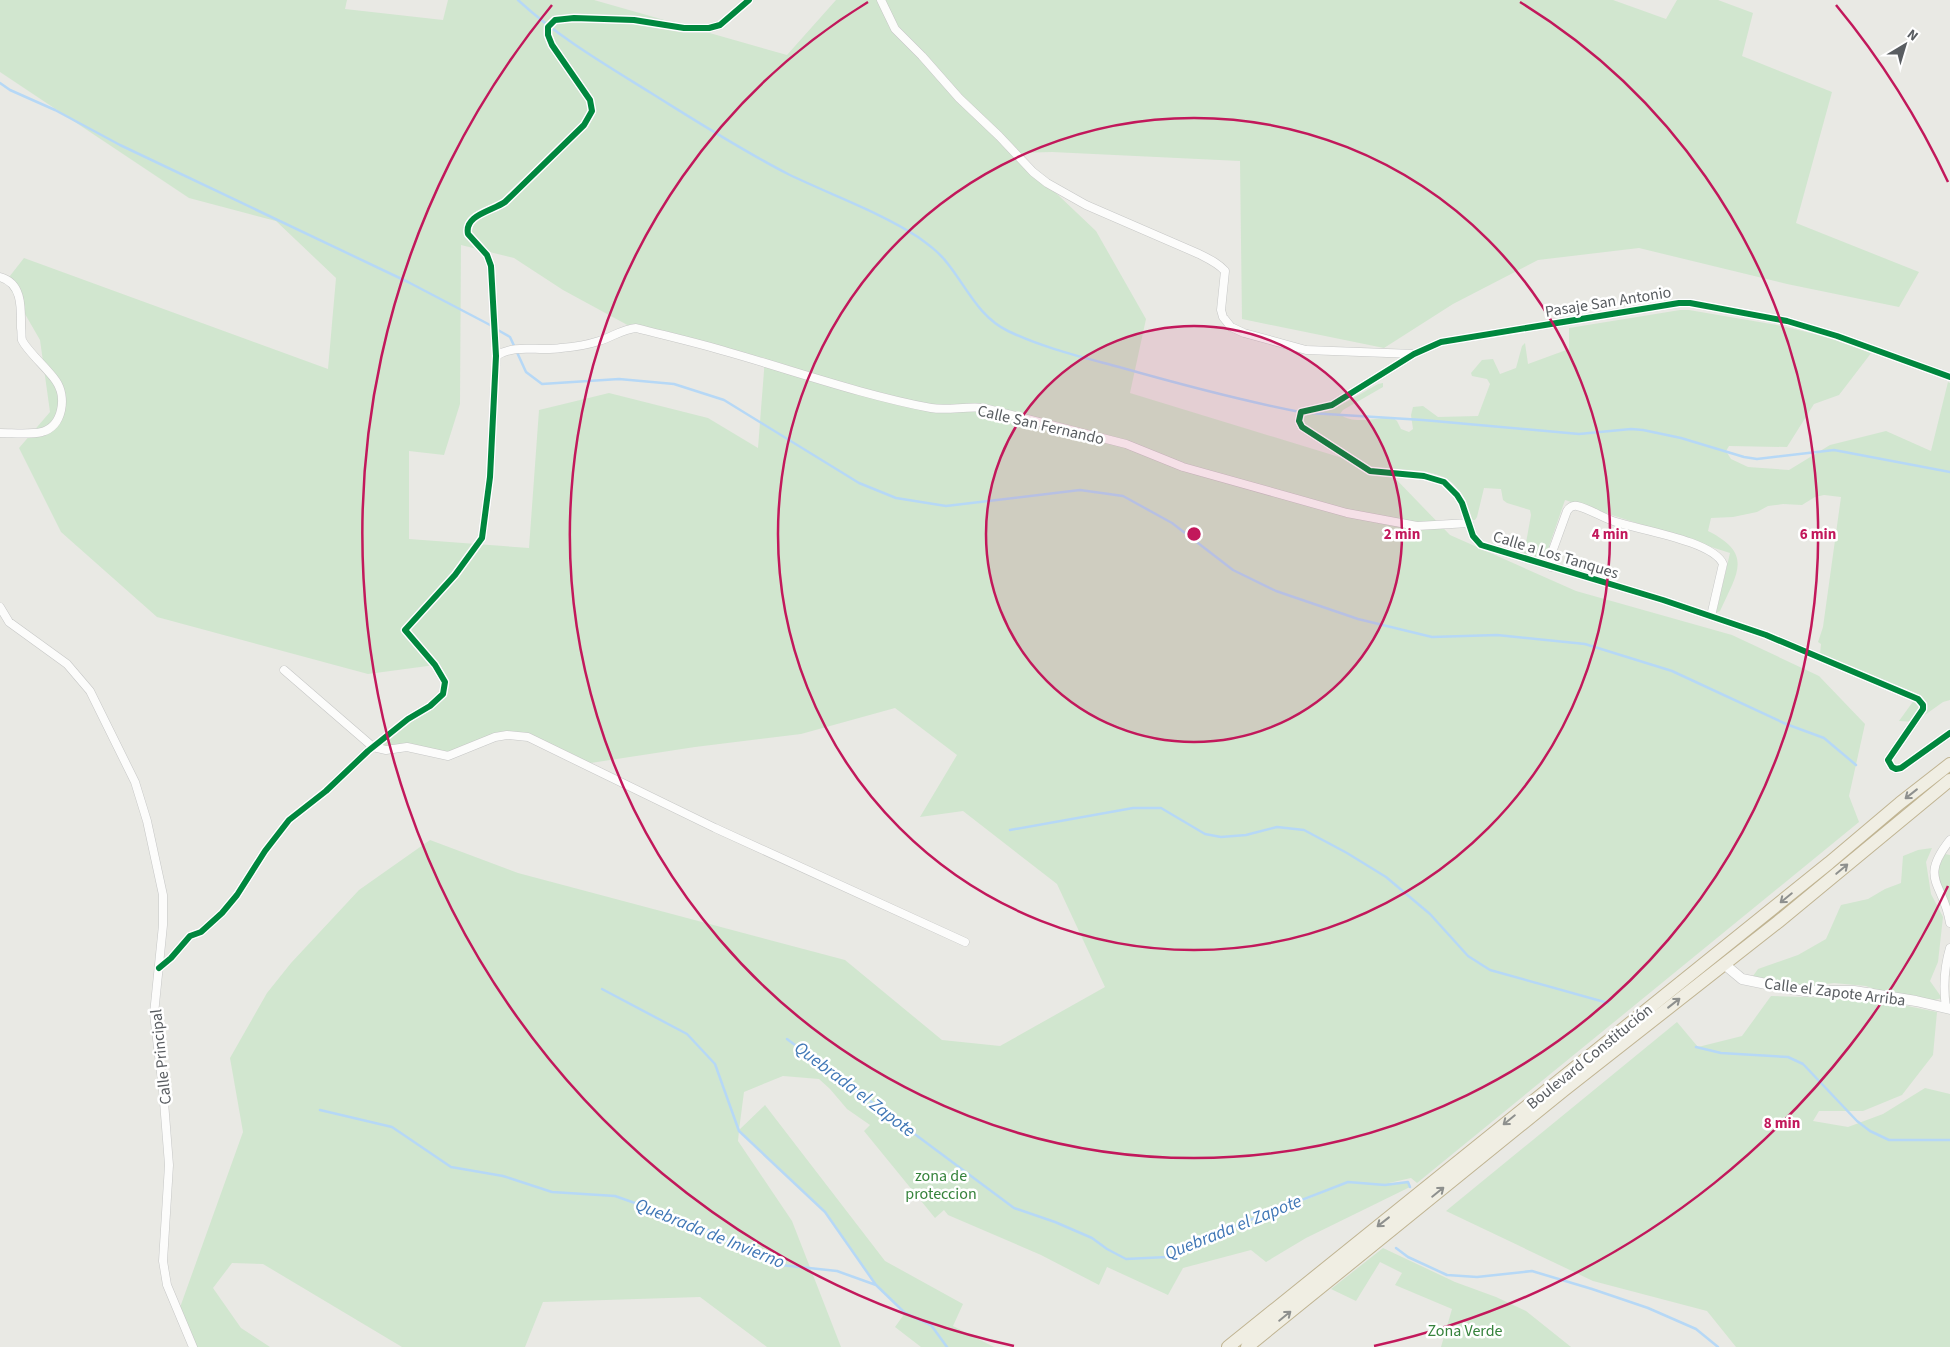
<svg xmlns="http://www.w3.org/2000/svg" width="1950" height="1347" font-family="'Source Sans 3',sans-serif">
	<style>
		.green { fill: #d1e6cf; fill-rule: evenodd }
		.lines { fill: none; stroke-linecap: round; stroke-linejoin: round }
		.stream { stroke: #b6d8f6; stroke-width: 2.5 }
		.minor-casing { stroke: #c6c7c6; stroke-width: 9 }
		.tertiary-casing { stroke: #c6c7c6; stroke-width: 11 }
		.trunk-casing { stroke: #c0b492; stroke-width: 14 }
		.minor { stroke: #fcfcfb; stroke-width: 8 }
		.tertiary { stroke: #fcfcfb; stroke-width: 10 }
		.trunk { stroke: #f0eee3; stroke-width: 12 }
		.cycleway-casing { stroke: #fff; stroke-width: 9 }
		.cycleway { stroke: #00873e; stroke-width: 6 }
		.oneway { stroke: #8e908e }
		.ring { fill: none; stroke: #c2185b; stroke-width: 2.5 }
		.labels { text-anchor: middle; stroke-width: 5; stroke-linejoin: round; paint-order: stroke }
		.street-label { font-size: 16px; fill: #595d61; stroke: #fff }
		.park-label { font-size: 16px; fill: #36833c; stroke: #fff }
		.water-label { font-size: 18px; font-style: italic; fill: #4077b6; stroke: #fff }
		.centre { fill: #c2185b; stroke: #fff; stroke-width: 2.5 }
		.ring-label { font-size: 15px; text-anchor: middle; font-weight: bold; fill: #c2185b; stroke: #fff; stroke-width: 5; stroke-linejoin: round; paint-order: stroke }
	</style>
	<rect width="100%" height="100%" fill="#e9e9e4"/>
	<path class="green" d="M 0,0 L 347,0 L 345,9 L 443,20 L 448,0 L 594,0 L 787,55 L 836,0 L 1613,0 L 1666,19 L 1677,0 L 1718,0 L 1753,13 L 1742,56 L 1832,92 L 1796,223 L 1919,272 L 1899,307 L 1787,284 L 1639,248 L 1538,260 L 1453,304 L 1384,348 L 1242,319 L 1240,161 L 1052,152 L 1014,153 L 1096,231 L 1146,319 L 1130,393 L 1362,464 L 1307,426 L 1304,423 L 1304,416 L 1341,405 L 1378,384 L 1383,383 L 1383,387 L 1343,410 L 1340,414 C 1352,425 1377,418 1392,417 L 1397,421 L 1401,429 L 1409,432 L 1413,429 L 1411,415 L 1413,407 L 1423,406 L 1438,417 L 1478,416 L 1490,384 L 1487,379 L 1472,376 L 1471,373 L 1482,360 L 1493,359 L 1500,374 L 1516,368 L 1522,346 L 1525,343 L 1528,364 L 1569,349 L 1569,328 L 1680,310 L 1689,310 L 1777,325 L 1875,348 L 1839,395 L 1814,404 L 1787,447 L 1729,446 L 1726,451 L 1731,459 L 1748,467 L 1789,470 L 1830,445 L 1886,431 L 1931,451 L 1948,382 L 1950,383 L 1950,700 L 1943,702 L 1915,722 L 1899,721 L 1917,696 L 1820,654 L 1821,644 L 1818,642 L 1823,627 L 1841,497 L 1824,495 L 1815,497 L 1802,505 L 1783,504 L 1768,506 L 1757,512 L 1733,517 L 1711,518 L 1708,531 C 1754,554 1737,573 1720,611 L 1716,613 L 1730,553 L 1565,500 L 1545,558 L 1543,560 L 1524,554 L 1531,515 L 1530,510 L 1507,503 L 1503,500 L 1501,489 L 1484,488 L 1477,517 L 1475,520 L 1473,520 C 1465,511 1464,497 1457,488 C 1442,467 1405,471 1382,470 L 1390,473 L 1450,535 L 1576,591 L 1732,635 L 1819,676 L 1865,724 L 1849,796 L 1859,822 L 1417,1183 L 1411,1178 L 1389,1183 L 1408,1182 L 1410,1187 L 1306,1238 L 1266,1262 L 1251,1250 L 1183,1268 L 1168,1295 L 1107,1267 L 1099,1285 L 1041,1255 L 948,1215 L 944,1210 L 935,1218 L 864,1131 L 870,1125 L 847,1109 L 830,1089 L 819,1079 L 783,1076 L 744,1092 L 739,1130 L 765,1105 L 885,1261 L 963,1304 L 953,1326 L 994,1347 L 921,1347 L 895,1327 L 905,1313 L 876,1285 L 825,1212 L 739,1131 L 738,1141 L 792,1221 L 841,1347 L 767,1347 L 700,1297 L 543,1302 L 525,1347 L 402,1347 L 263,1264 L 232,1263 L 213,1288 L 241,1328 L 270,1347 L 194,1347 L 178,1313 L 243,1132 L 230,1058 L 267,993 L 291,963 L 359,890 L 430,840 L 518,873 L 845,960 L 942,1040 L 1000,1046 L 1105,987 L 1057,884 L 963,811 L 920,817 L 957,755 L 895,708 L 801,734 L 695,747 L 584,764 L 528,737 L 507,735 L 448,756 L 436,752 L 373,747 L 443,694 L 445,682 L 435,665 L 368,674 L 157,617 L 61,532 L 19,448 L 50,412 L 40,340 L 6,281 L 24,258 L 328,369 L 336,278 L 276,221 L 189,198 L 0,72 ZM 461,245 L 514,258 L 563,290 L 644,334 L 765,358 L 758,448 L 708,418 L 609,393 L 539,410 L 529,548 L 409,539 L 409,451 L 444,455 L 460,404 ZM 1329,1190 L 1167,1257 L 1156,1257 L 1166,1256 L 1250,1219 Z
		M 1932,848 L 1926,862 L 1931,894 L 1943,917 L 1938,962 L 1930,981 L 1942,998 L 1931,1001 L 1884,993 L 1866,986 L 1834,983 L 1795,988 L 1753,976 L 1758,969 L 1798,955 L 1826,939 L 1841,905 L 1868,899 L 1885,889 L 1901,883 L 1903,856 L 1918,850 Z
		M 1945,854 L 1950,855 L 1950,909 L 1936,873 Z
		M 1771,996 L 1836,998 L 1858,996 L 1937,1012 L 1933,1055 L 1902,1095 L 1863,1111 L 1819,1111 L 1813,1121 L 1848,1127 L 1883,1114 L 1925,1088 L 1950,1094 L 1950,1347 L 1736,1347 L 1707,1311 L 1593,1281 L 1446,1211 L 1677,1022 L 1698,1047 L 1742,1036 Z
		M 1383,1248 L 1455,1282 L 1496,1297 L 1526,1311 L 1571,1347 L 1441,1347 L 1452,1309 L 1395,1285 L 1402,1273 L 1380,1262 L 1356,1301 L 1331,1289 Z"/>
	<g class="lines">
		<path class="stream" d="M 518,0 C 558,37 606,65 651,93 C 696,121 741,150 788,174 C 831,195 878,211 918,237 C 929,245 940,253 948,264 C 967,288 979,317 1008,331 C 1043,348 1082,357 1119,367 C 1179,384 1239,400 1300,412
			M 0,83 L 10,90 L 55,110 L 120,145 L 408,282 L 492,326
			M 496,329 L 510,337 L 526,372 L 542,384 L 619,379 L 674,384 L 724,400 L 859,483 L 896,498 L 946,506 L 1080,490 L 1123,496 L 1172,523 L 1233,570 L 1276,591 L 1358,619 L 1432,637 L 1497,635 L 1585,644 L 1672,671 L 1786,724 L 1824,738 L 1856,765
			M 1310,413 L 1423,420 L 1579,434 L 1631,429 L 1643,430 L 1681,438 L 1744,457 L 1757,459 L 1834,450 L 1950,472
			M 1010,830 L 1133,808 L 1161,808 L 1205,834 L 1221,837 L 1246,835 L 1277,827 L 1304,830 L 1347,853 L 1386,877 L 1430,914 L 1468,956 L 1490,970 L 1608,1003
			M 602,989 L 687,1034 L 715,1064 L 739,1131 L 825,1212 L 876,1285 L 905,1313 L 931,1325 L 947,1347
			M 787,1039 L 1014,1208 L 1055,1222 L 1092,1238 L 1107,1249 L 1126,1259 L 1167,1257 L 1250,1220 L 1348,1182 L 1385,1185 L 1408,1182 L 1410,1187
			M 1696,1047 L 1721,1053 L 1788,1057 L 1803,1064 L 1857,1121 L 1870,1131 L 1889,1140 L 1950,1140
			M 320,1110 L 392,1127 L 451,1167 L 503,1176 L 552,1192 L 615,1196 L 703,1227 L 746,1252 L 781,1265 L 837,1271 L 876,1285
			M 1396,1248 L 1408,1257 L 1447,1275 L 1477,1277 L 1532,1271 L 1592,1289 L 1648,1308 L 1696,1329 L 1718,1347"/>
		<defs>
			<path id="minor" d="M 881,0 L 895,29 L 922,56 L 959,98 L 999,136 L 1033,172 L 1047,183 L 1086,205 L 1199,254 C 1209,259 1218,263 1225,271 L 1221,310 L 1223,317 L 1231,327 L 1244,333 L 1306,350 L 1414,354
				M 0,277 C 23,283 21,309 21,328 C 22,332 21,337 22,340 C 27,351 48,369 56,381 C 67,397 63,426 42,432 C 29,435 13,433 0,433
				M 496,356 C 517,343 537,352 561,348 C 573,347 587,345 599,341 C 612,337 623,329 636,328 C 667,336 698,343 728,352 C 795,371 862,395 931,408 C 947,411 966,406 984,408 L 1126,444 L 1183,467 L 1347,513 L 1417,526 L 1469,523
				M 1950,377 L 1837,336 L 1787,321 L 1690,303 L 1679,303 L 1441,342 L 1414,354 L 1332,405 L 1301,412 L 1299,421 L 1302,427 L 1370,471 L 1424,476 L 1444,482 L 1457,495 L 1462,503 L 1473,536 L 1481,545 L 1663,600 L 1766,635 L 1918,699 L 1923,705 L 1923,709 L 1888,760 L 1892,767 L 1896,769 L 1901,768 L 1950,733
				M 1551,567 L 1551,555 L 1567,511 C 1569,508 1572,505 1577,506 C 1590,509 1603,518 1616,522 C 1640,530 1713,541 1723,564 L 1711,616
				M 0,607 L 9,622 L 67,664 L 90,691 L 135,782 L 147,821 L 163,895 L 163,925 L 154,1014 L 163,1089 L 169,1165 L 163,1261 L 167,1285 L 193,1347
				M 284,670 L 373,747 L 386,750 L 407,747 L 448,756 L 495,737 L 507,735 L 528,737 L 715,828 L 965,942
				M 1950,840 C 1918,880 1944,883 1950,923
				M 159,968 L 171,958 L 190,936 L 201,932 L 222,913 L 237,895 L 265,851 L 289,820 L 326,791 L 368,751 L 408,719 L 430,706 L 443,694 L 445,682 L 435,665 L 405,630 L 455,575 L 482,538 L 490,477 L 496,356 L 491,266 L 487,255 L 468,234 C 464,215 492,211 505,202 L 584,125 L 592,111 L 590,100 L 552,45 L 548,35 L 548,27 L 555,20 L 574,18 L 634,20 L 684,28 L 709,28 L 720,25 L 749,0
				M 1946,1008 C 1943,987 1944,968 1950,948"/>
			<path id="tertiary" d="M 1724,964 L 1742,979 L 1781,987 L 1805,991 L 1854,991 L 1916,1001 L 1950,1009"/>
			<path id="trunk" d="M 1228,1347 L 1829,863 L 1900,803 L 1950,764
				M 1247,1347 L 1564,1090 L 1778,922 L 1950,780"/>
		</defs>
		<use href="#minor" class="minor-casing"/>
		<use href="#tertiary" class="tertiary-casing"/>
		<use href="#trunk" class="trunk-casing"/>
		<use href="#minor" class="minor"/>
		<use href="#tertiary" class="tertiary"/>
		<use href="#trunk" class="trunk"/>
		<defs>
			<path id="cycleway" d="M 1950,377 L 1837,336 L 1787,321 L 1690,303 L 1679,303 L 1441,342 L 1414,354 L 1332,405 L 1301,412 L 1299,421 L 1302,427 L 1370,471 L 1424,476 L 1444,482 L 1457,495 L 1462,503 L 1473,536 L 1481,545 L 1663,600 L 1766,635 L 1918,699 L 1923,705 L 1923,709 L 1888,760 L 1892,767 L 1896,769 L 1901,768 L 1950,733
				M 159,968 L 171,958 L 190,936 L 201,932 L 222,913 L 237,895 L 265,851 L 289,820 L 326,791 L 368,751 L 408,719 L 430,706 L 443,694 L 445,682 L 435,665 L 405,630 L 455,575 L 482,538 L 490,477 L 496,356 L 491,266 L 487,255 L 468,234 C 464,215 492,211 505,202 L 584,125 L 592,111 L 590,100 L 552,45 L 548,35 L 548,27 L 555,20 L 574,18 L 634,20 L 684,28 L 709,28 L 720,25 L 749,0"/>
		</defs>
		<use href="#cycleway" class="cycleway-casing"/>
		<use href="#cycleway" class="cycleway"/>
	</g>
	<defs><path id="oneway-shaft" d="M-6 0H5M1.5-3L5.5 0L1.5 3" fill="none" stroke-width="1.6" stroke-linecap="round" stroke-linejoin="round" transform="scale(1.25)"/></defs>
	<g class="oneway">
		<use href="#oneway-shaft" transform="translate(1911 794) rotate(142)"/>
		<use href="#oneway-shaft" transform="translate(1842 869) rotate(-40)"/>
		<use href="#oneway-shaft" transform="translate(1786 898) rotate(141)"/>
		<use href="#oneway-shaft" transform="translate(1674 1003) rotate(-38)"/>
		<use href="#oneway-shaft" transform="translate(1509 1120) rotate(141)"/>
		<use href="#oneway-shaft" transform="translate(1438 1192) rotate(-39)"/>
		<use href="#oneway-shaft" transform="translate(1383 1222) rotate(142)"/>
		<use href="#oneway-shaft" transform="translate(1285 1316) rotate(-39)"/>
	</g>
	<circle cx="1194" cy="534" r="208" fill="#c2185b" fill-opacity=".12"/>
	<g class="ring">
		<circle cx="1194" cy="534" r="208"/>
		<circle cx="1194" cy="534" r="416"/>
		<path d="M1520 2A624 624 0 1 1 868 2"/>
		<path d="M1948 886A832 832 0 0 1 1374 1346M1014 1346A832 832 0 0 1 552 5M1836 5A832 832 0 0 1 1948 182"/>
	</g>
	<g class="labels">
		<g class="street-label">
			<text transform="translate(1608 301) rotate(-9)" y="6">Pasaje San Antonio</text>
			<text transform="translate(1041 424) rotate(13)" y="6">Calle San Fernando</text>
			<text transform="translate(1556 554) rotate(17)" y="6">Calle a Los Tanques</text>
			<text transform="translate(1835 991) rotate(7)" y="6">Calle el Zapote Arriba</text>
			<text transform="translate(1589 1056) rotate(-39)" y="6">Boulevard Constitución</text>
			<text transform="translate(160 1057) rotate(-96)" y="6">Calle Principal</text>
		</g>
		<g class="park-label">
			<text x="941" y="1181">zona de<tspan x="941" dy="18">proteccion</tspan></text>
			<text x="1465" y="1336">Zona Verde</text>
		</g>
		<g class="water-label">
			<text transform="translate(855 1089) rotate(37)" y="6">Quebrada el Zapote</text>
			<text transform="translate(1233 1227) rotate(-22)" y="6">Quebrada el Zapote</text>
			<text transform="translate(710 1233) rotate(22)" y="6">Quebrada de Invierno</text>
		</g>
	</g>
	<circle cx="1194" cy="534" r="8" class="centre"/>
	<g class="ring-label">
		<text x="1402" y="539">2 min</text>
		<text x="1610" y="539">4 min</text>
		<text x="1818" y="539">6 min</text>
		<text x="1782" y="1128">8 min</text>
	</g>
	<g transform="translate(1905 45) rotate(38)" stroke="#ffffff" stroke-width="4" paint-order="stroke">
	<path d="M0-4L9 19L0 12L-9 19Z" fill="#595d61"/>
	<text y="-8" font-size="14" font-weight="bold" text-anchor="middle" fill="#595d61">N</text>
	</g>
</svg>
